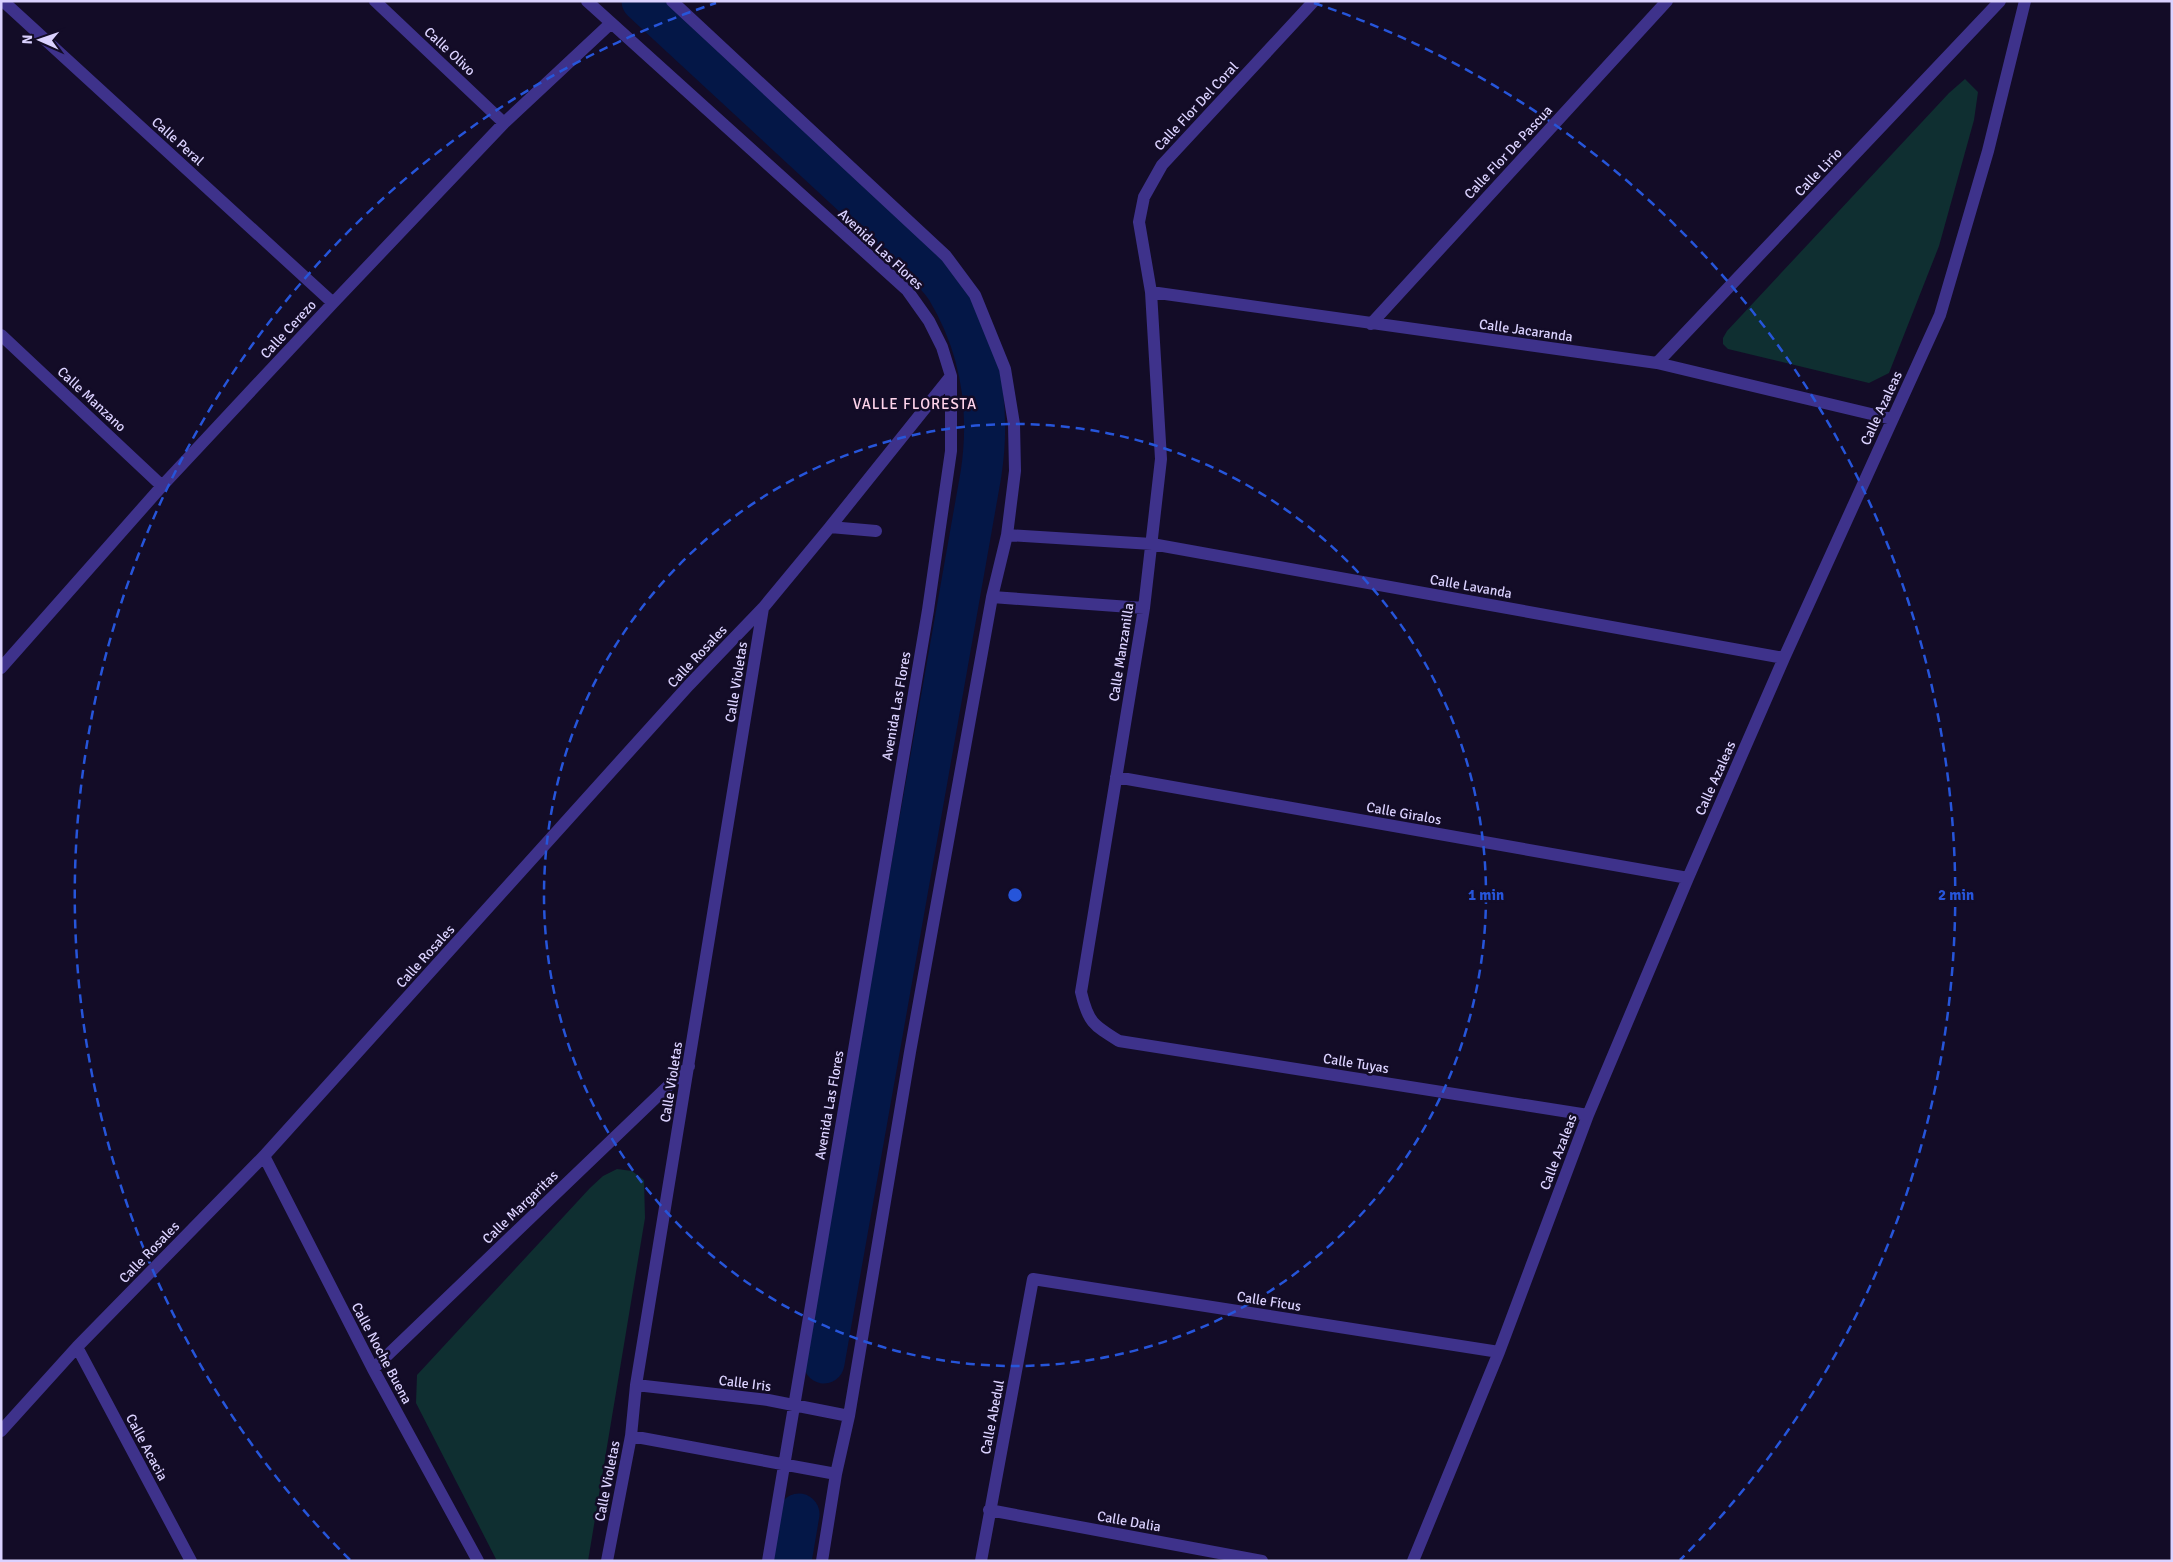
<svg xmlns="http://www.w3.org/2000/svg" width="2173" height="1562" font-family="Signika,sans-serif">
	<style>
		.green { fill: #0f2f31 }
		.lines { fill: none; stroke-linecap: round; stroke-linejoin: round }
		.canal { stroke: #041747; stroke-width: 41 }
		.minor { stroke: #3e328b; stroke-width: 12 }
		.ring { fill: none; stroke: #2655da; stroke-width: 2.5; stroke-dasharray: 9 6 }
		.labels { text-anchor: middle; stroke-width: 5; stroke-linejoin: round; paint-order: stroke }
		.street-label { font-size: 14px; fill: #dbd2ff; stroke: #130c27 }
		.neighbourhood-label { font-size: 15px; letter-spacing: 1px; fill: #ffd4eb; stroke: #130c27 }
		.centre { fill: #2655da; stroke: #130c27; stroke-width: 2.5 }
		.ring-label { font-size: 15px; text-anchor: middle; font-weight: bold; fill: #2655da; stroke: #130c27; stroke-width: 5; stroke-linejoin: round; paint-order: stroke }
	</style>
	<rect width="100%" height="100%" fill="#130c27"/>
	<path class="green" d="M 1965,79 L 1978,92 L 1974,120 L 1939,246 L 1889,373 L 1869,383 L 1728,349 L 1723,344 L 1723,338 L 1727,331 L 1949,93 Z
		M 617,1169 L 632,1171 L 644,1180 L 645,1218 L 588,1561 L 497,1561 L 416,1403 L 417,1375 L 590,1188 L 603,1176 Z"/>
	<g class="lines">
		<path class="canal" d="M 642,1 L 911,250 C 922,262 938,275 947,290 C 981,347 991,408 981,474 L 824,1363
			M 791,1561 L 799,1514"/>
		<path class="minor" d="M 3,1 L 333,303
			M 375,1 L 504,123
			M 587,1 L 907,290 L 929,321 L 942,347 L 951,376 L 951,451 L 928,610 L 768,1561
			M 672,1 L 946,256 L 975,295 L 1005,369 L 1014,424 L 1015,471 L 1007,535 L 992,597 L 910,1052 L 849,1416 L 836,1474 L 822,1561
			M 1314,1 L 1162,165 L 1144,197 L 1139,222 L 1151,292 L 1161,459 L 1144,608 L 1081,992 C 1088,1022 1093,1025 1119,1041 L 1588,1115
			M 1151,292 L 1657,363 L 1892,419
			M 1371,324 L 1667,1
			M 1,335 L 162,486
			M 1657,363 L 2000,1
			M 830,527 L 951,376
			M 1007,535 L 1152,544 L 1784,658
			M 992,597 L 1144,608
			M 1,668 L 162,486 L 333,303 L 504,123 L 610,24
			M 1116,777 L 1688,878
			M 264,1156 L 373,1369 L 478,1561
			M 77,1347 L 191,1561
			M 373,1369 L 689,1066
			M 636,1385 L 768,1400 L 849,1416
			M 1,1431 L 77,1347 L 264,1156 L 689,685 L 763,608 L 830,527 L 876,531
			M 631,1436 L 836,1474
			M 989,1510 L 1262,1561
			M 607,1561 L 631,1436 L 636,1385 L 763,608
			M 981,1561 L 1033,1279 L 1499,1352
			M 1413,1561 L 1499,1352 L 1588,1115 L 1688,878 L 1784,658 L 1940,315 L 1988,151 L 2025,1"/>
	</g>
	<g class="ring">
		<circle cx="1015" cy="895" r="471"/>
		<path d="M350 1560A941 941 0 0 1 716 3M1314 3A941 941 0 0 1 1680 1560"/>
	</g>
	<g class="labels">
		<g class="street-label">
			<text transform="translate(450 51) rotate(43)" y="5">Calle Olivo</text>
			<text transform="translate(1196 106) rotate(-47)" y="5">Calle Flor Del Coral</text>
			<text transform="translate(178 141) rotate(42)" y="5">Calle Peral</text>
			<text transform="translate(1508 152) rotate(-47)" y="5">Calle Flor De Pascua</text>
			<text transform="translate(1818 172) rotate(-46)" y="5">Calle Lirio</text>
			<text transform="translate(881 249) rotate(43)" y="5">Avenida Las Flores</text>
			<text transform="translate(288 329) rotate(-47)" y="5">Calle Cerezo</text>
			<text transform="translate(1526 330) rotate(8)" y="5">Calle Jacaranda</text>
			<text transform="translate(92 399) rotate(43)" y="5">Calle Manzano</text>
			<text transform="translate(1881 408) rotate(-65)" y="5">Calle Azaleas</text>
			<text transform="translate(1471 586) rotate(10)" y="5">Calle Lavanda</text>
			<text transform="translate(1121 652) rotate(-81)" y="5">Calle Manzanilla</text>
			<text transform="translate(697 656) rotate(-47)" y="5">Calle Rosales</text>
			<text transform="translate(736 682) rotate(-81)" y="5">Calle Violetas</text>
			<text transform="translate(896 706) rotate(-80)" y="5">Avenida Las Flores</text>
			<text transform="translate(1715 778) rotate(-66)" y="5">Calle Azaleas</text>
			<text transform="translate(1404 813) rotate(10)" y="5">Calle Giralos</text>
			<text transform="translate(425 956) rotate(-48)" y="5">Calle Rosales</text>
			<text transform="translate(1356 1063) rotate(9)" y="5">Calle Tuyas</text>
			<text transform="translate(671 1082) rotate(-81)" y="5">Calle Violetas</text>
			<text transform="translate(829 1105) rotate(-80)" y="5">Avenida Las Flores</text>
			<text transform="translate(1558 1152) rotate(-69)" y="5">Calle Azaleas</text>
			<text transform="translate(520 1207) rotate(-44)" y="5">Calle Margaritas</text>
			<text transform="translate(149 1252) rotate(-46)" y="5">Calle Rosales</text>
			<text transform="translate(1269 1301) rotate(9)" y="5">Calle Ficus</text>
			<text transform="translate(382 1353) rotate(62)" y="5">Calle Noche Buena</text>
			<text transform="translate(745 1383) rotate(7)" y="5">Calle Iris</text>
			<text transform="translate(992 1417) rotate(-79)" y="5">Calle Abedul</text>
			<text transform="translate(147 1447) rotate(62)" y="5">Calle Acacia</text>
			<text transform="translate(607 1481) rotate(-79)" y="5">Calle Violetas</text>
			<text transform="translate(1129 1521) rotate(10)" y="5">Calle Dalia</text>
		</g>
		<g class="neighbourhood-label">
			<text x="915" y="409">VALLE FLORESTA</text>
		</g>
	</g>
	<circle cx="1015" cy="895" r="8" class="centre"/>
	<g class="ring-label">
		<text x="1486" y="900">1 min</text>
		<text x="1956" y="900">2 min</text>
	</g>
	<rect width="2173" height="1562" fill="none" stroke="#dbd2ff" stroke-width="5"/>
	<g transform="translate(40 40) rotate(272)" stroke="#130c27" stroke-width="4" paint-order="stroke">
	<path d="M0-4L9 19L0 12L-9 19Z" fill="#dbd2ff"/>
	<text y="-8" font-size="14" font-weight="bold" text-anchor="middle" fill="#dbd2ff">N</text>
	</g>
</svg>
